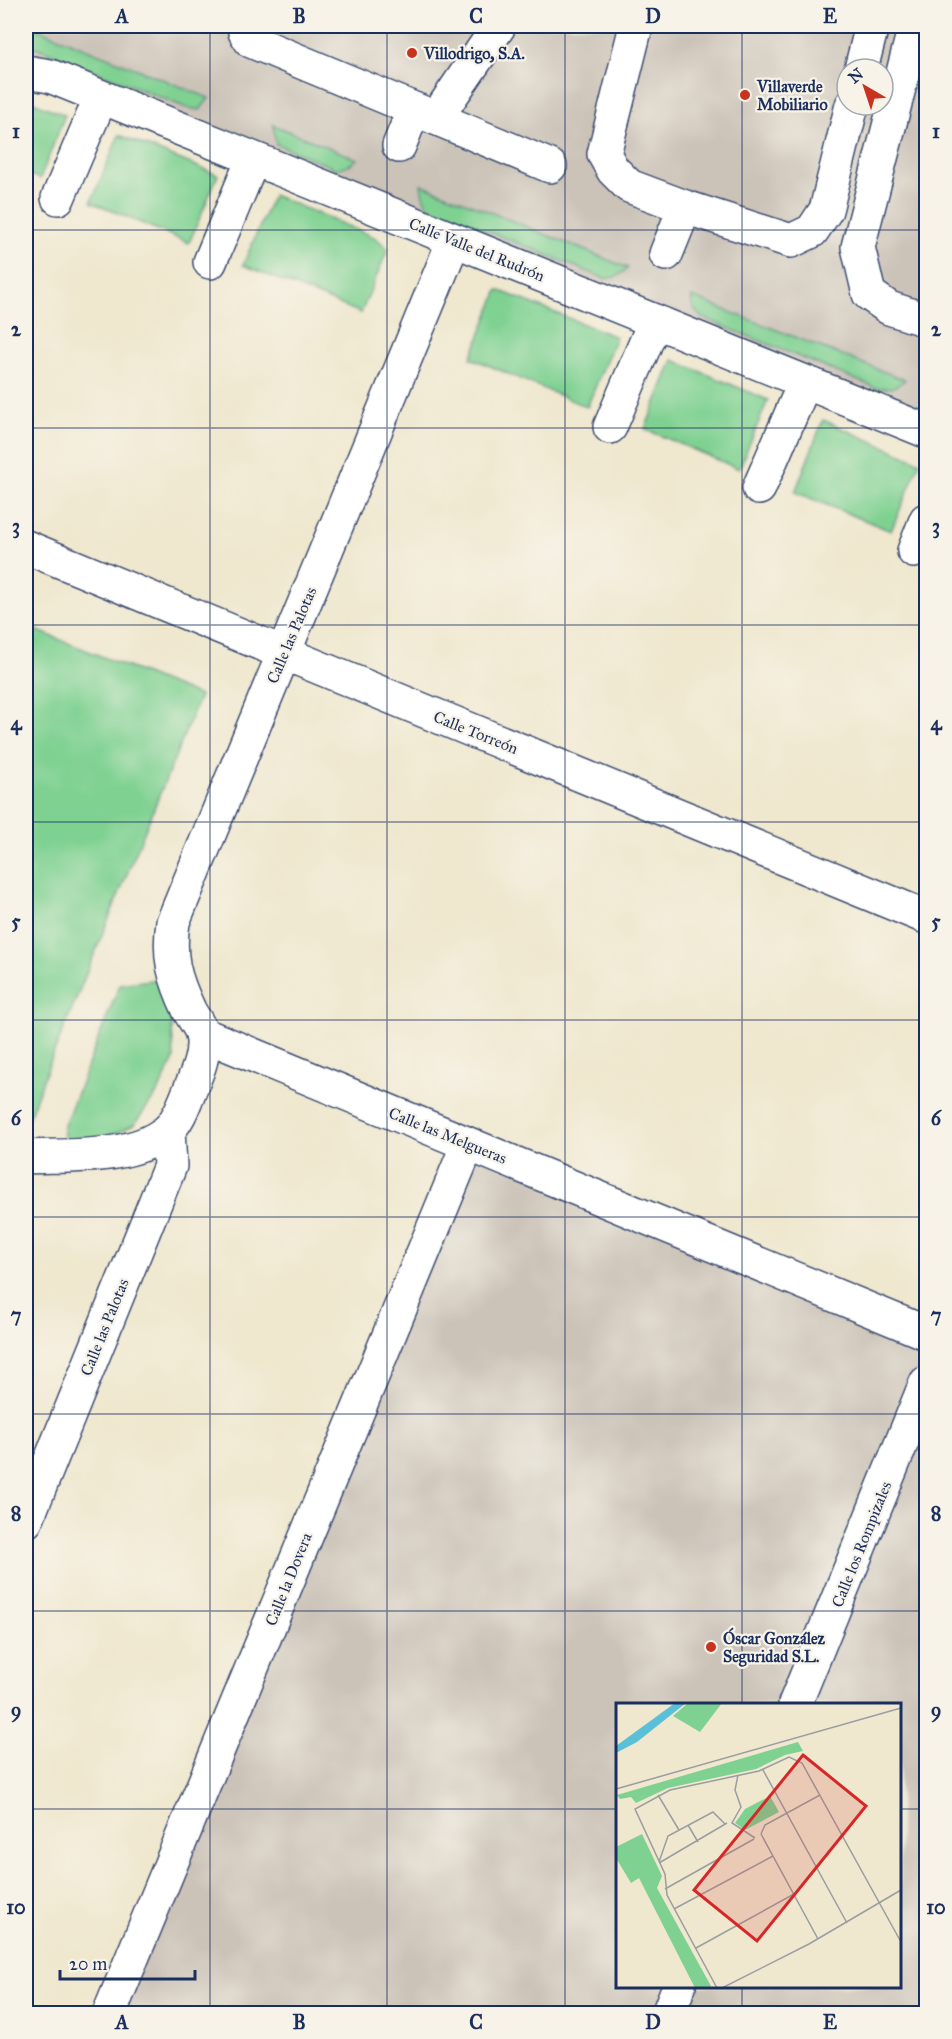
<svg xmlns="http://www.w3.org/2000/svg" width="952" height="2039" font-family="'IM FELL Great Primer',serif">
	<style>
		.industrial { fill: #cbc2b8; fill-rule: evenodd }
		.green { fill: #7fd192; stroke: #4d8078; stroke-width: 1.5 }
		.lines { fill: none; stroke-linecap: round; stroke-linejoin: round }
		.minor-casing { stroke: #3b4b6f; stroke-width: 36 }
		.minor { stroke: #fff; stroke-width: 33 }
		.grid { fill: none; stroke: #1b2f5e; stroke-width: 1.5; stroke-opacity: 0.55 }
		.poi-dot { fill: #c8321e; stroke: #f7f3e8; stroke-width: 2 }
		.labels { text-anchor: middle; stroke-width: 4.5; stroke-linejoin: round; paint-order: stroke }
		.poi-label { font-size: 16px; font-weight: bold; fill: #1b2f5e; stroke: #f7f3e8; text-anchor: start }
		.street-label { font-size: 16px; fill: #1b2f5e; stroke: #f7f3e8 }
		.inset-road { fill: none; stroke: #9a9da1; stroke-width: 1.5 }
		.view { fill: #d62828; fill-opacity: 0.15; stroke: #d62828; stroke-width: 3 }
		.inset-edge { fill: none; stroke: #1b2f5e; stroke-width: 3 }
		.neatline { fill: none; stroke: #1b2f5e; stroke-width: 2 }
		.grid-label { font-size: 20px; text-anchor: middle; font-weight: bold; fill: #1b2f5e }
	</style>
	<rect width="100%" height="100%" fill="#f7f3e8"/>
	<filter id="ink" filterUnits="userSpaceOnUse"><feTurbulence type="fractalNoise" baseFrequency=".0167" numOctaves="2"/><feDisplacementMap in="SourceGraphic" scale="12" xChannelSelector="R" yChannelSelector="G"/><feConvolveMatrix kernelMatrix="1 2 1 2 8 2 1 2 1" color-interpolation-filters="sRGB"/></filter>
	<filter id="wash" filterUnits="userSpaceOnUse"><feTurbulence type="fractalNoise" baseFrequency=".008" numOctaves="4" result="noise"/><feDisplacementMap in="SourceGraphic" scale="24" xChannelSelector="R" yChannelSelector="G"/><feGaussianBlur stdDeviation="1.35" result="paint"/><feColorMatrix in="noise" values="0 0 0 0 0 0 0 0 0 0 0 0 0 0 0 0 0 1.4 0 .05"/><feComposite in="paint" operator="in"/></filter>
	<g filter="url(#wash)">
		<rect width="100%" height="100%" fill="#efe7ce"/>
		<path class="industrial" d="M 26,26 L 926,26 L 926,431 L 26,65 ZM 847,69 L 883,69 L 883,105 L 847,105 Z
			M 468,1144 L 926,1333 L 926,2013 L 109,2014 ZM 618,1704 L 900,1704 L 900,1986 L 618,1986 Z"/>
		<path class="green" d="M 26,26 L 30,26 L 209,98 L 200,110 L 187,108 L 38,48 L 26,46 Z
			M 26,99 L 65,115 L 40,179 L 26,173 Z
			M 273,125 L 357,159 L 351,164 L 337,169 L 276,144 Z
			M 119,135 L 218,175 L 189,243 L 91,202 Z
			M 421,184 L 628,268 L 618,276 L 606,279 L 428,207 L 423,196 Z
			M 273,195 L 376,238 L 388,249 L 361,313 L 243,265 Z
			M 498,290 L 616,337 L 587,407 L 471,358 Z
			M 692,297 L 905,380 C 895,388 888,389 876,388 L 701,317 C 695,311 690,305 692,297 Z
			M 673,360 L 768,400 L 739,469 L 645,429 Z
			M 823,420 L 920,462 L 891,531 L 795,492 Z
			M 26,626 L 200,696 L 48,1067 L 29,1117 L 26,1117 Z
			M 159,979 L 171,1015 L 174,1059 L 158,1092 L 134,1125 L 96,1143 L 65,1147 L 63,1128 L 120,984 Z"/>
	</g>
	<g filter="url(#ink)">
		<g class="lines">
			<defs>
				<path id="minor" d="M 244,26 L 245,32 L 251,41 L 414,109
					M 636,26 L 604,154 L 613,170 L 629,186 L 685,207 L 791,241 L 812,231 L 826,210 L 852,105
					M 915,26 L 858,247 L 869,294 L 889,308 L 926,320
					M 861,69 L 872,26
					M 26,72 L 50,76 L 926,431
					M 436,118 L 499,26
					M 399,146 L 414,109 L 550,166
					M 58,198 L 101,97
					M 666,254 L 685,207
					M 210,262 L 253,159
					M 610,427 L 655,321
					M 759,488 L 805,382
					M 26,547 L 926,917
					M 914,551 L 926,520
					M 202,1034 L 926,1333
					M 26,1157 C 69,1155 132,1160 167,1131 C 179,1121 185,1101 191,1087 C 198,1071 206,1052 202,1034 C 200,1026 193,1018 189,1010 C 174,978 168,957 173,922 L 454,240
					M 26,1521 L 170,1166 L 168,1130
					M 795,1704 L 926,1383
					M 109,2014 L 468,1144
					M 668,2014 L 679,1986"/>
			</defs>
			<use href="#minor" class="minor-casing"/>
			<use href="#minor" class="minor"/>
		</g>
	</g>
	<path class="grid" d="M 210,26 L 210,2014M 387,26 L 387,2014M 565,26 L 565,2014M 742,26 L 742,1704M 26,230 L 926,230M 26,428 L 926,428M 26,625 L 926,625M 26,822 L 926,822M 26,1020 L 926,1020M 26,1217 L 926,1217M 26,1414 L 926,1414M 26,1611 L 926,1611M 26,1809 L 618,1809M 900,1809 L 926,1809M 742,1986 L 742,2014"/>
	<g class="poi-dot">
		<circle cx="412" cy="53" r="6"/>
		<circle cx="745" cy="95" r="6"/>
		<circle cx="711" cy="1647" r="6"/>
	</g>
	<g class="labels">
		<g class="poi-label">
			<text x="424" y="59">Villodrigo, S.A.</text>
			<text x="757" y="92">Villaverde<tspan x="757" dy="18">Mobiliario</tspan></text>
			<text x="723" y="1644">Óscar González<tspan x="723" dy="18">Seguridad S.L.</tspan></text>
		</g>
		<g class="street-label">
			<text transform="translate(477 249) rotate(22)" y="6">Calle Valle del Rudrón</text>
			<text transform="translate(291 635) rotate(-67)" y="6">Calle las Palotas</text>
			<text transform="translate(476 732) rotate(22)" y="6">Calle Torreón</text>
			<text transform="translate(448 1135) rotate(22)" y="6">Calle las Melgueras</text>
			<text transform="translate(104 1327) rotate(-68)" y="6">Calle las Palotas</text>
			<text transform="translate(861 1544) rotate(-68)" y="6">Calle los Rompizales</text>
			<text transform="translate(288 1579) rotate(-68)" y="6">Calle la Dovera</text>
		</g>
	</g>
	<g transform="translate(616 1703)">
		<rect width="285" height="285" fill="#efe7ce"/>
		<path d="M 72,0 L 106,0 L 84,29 L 57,13 ZM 182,39 L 187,48 L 169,52 L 140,66 L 52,85 L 20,100 L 15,94 L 4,96 L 1,92 ZM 154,93 L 163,109 L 129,127 L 119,120 L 129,106 ZM 26,131 L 46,173 L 41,185 L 95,283 L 92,285 L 79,285 L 23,175 L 15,180 L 0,155 L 0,144 Z" fill="#7fd192"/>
		<path d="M 59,0 L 70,0 L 21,39 L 0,50 L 0,43 Z" fill="#59c0d7"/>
		<path class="inset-road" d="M 147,67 L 231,220M 122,72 L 119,87 L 125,104 L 116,120 L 139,135M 0,86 L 285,5M 42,92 L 63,127M 72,122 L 82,139M 145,131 L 202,236M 145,131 L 149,122 L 204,92M 43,159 L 52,133 L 97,109 L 109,121M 43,160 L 111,120M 49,186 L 138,136M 58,206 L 157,153M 80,245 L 178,191M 101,285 L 51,192 L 49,171 L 19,106 L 54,87 L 143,68 L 173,54 L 186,60 L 285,239M 106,285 L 193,241 L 285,187"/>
		<path class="view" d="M 187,52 L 250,103 L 141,238 L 78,187 Z"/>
		<rect width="285" height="285" class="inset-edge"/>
	</g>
	<rect width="952" height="2039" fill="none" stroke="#f7f3e8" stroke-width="66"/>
	<g transform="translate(865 87) rotate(321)"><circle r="28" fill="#f7f3e8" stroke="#9fa5b1" stroke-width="1.5"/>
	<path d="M0-4.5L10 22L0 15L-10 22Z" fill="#c8321e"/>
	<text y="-9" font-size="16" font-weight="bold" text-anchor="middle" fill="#1b2f5e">N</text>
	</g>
	<path d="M60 1970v9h135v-9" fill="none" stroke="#1b2f5e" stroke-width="3"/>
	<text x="69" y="1970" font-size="18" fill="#1b2f5e" stroke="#f7f3e8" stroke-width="4.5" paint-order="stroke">20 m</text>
	<rect x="33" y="33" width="886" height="1973" class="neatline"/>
	<g class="grid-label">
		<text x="122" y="23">A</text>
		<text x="299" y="23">B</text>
		<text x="476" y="23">C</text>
		<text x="653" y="23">D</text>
		<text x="830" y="23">E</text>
		<text x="16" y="138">1</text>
		<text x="936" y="138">1</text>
		<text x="16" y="336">2</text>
		<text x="936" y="336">2</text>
		<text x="16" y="533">3</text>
		<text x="936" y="533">3</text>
		<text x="16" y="730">4</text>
		<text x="936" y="730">4</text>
		<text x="16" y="928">5</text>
		<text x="936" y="928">5</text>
		<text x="16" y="1125">6</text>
		<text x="936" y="1125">6</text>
		<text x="16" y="1322">7</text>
		<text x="936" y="1322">7</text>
		<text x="16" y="1520">8</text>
		<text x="936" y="1520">8</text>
		<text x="16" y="1717">9</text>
		<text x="936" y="1717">9</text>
		<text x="16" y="1914">10</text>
		<text x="936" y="1914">10</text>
		<text x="122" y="2029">A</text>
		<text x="299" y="2029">B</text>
		<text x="476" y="2029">C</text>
		<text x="653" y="2029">D</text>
		<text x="830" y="2029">E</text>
	</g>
</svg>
